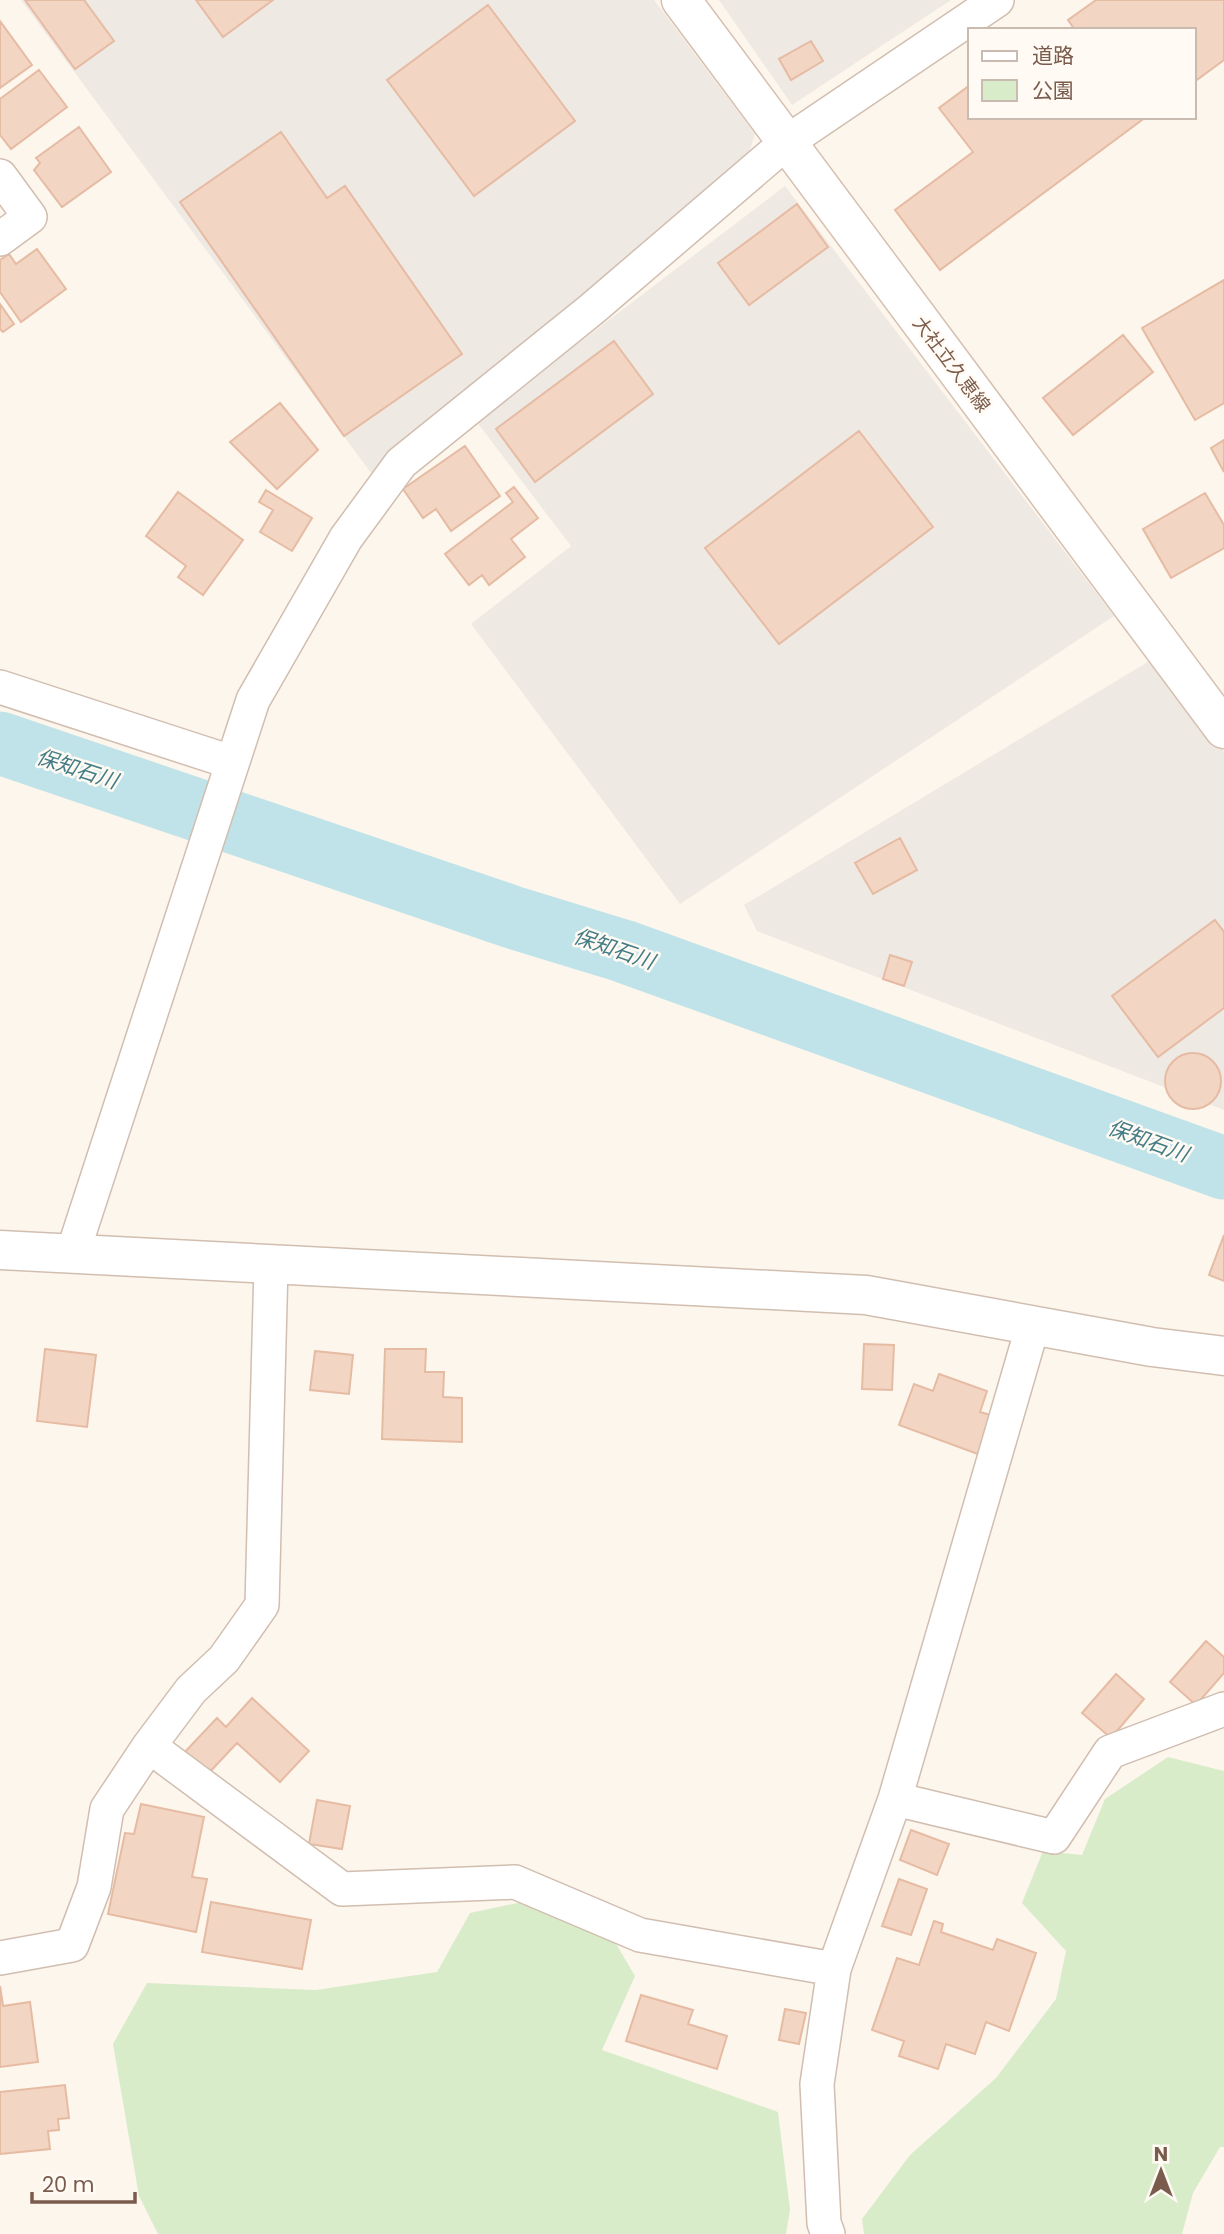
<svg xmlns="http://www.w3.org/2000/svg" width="1224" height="2234" font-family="Poppins,'Noto Sans JP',sans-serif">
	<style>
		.industrial { fill: #efe9e4 }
		.green { fill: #d8ecc9 }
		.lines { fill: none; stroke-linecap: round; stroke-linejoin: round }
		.river { stroke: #bfe3e8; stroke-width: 63 }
		.building { fill: #f3d5c3; stroke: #e6bba3; stroke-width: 2 }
		.minor-casing { stroke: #d1beb0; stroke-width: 36 }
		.tertiary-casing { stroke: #d1beb0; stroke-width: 41 }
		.secondary-casing { stroke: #d6c0b0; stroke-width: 41 }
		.minor { stroke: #fff; stroke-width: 33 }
		.tertiary { stroke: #fff; stroke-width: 38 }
		.secondary { stroke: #fff; stroke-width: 38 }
		.labels { text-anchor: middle; stroke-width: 5; stroke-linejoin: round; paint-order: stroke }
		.street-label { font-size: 19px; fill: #7a5c4d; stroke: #fffaf3 }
		.water-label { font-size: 21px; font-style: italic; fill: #437c86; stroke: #fffaf3 }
	</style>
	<rect width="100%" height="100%" fill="#fdf6ec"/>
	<path class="industrial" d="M 21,0 L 654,0 L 755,134 L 745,165 L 371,473 Z
		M 719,0 L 951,0 L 792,105 Z
		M 785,186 L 1114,616 L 680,904 L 471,624 L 571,546 L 476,421 Z
		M 1156,657 L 1224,752 L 1224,1110 L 757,931 L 744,905 Z"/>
	<path class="green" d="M 1168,1757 L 1224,1771 L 1224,2147 L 1220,2147 L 1193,2193 L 1182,2234 L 864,2234 L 862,2219 L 910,2155 L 996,2078 L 1056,1999 L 1066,1951 L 1022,1903 L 1043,1851 L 1082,1855 L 1105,1799 Z
		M 532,1900 L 608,1930 L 635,1976 L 602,2050 L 778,2112 L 790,2210 L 786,2234 L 158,2234 L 139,2196 L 113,2044 L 147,1983 L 316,1990 L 437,1972 L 470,1913 Z"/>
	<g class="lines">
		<path class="river" d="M 0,743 L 512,917 L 623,951 L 1224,1168"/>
	</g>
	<path class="building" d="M 25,0 L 84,0 L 114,41 L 75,69 Z
		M 196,0 L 273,0 L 223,37 Z
		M 1096,0 L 1224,0 L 1224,60 L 1194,82 L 1194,30 L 1075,30 L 1068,20 Z
		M 488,5 L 575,121 L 474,196 L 387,80 Z
		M 0,21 L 32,65 L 0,88 Z
		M 811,41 L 823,61 L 791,80 L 779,59 Z
		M 39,70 L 67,107 L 11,149 L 0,135 L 0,99 Z
		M 970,85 L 970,117 L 1146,117 L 940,270 L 895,210 L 973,152 L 939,108 Z
		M 79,127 L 111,172 L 62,207 L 34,170 L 40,163 L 36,158 Z
		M 281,132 L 327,198 L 345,186 L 462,354 L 344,436 L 180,202 Z
		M 797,204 L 828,247 L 749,305 L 718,263 Z
		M 37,249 L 66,289 L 21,322 L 0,292 L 0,260 L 9,254 L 16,264 Z
		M 1224,280 L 1224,403 L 1195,420 L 1142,328 Z
		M 0,304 L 14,324 L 3,332 L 0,329 Z
		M 1123,335 L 1153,372 L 1073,435 L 1043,398 Z
		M 614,341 L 653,394 L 535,482 L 496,429 Z
		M 280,403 L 318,450 L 277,489 L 230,442 Z
		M 859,431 L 933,527 L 779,644 L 705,548 Z
		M 1224,440 L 1224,472 L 1211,448 Z
		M 465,446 L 500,496 L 451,531 L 436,509 L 423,518 L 403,489 Z
		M 514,487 L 538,518 L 511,539 L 525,557 L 489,585 L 482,575 L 469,585 L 445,554 L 513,502 L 506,493 Z
		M 266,490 L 312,518 L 292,551 L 260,532 L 273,510 L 259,502 Z
		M 178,492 L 243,540 L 203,595 L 178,577 L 186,566 L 146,536 Z
		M 1205,493 L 1224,525 L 1224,548 L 1171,578 L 1143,529 Z
		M 900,838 L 917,870 L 873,894 L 855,863 Z
		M 1215,920 L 1224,932 L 1224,1008 L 1158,1057 L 1112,996 Z
		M 890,955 L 912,962 L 904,986 L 883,979 Z
		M1165 1081a28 28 0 1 1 56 0a28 28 0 1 1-56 0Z
		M 1224,1235 L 1224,1281 L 1209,1275 Z
		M 864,1344 L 894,1345 L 892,1390 L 862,1389 Z
		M 45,1349 L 96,1355 L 87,1427 L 37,1421 Z
		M 385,1349 L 426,1349 L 425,1372 L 444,1372 L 443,1397 L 462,1398 L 462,1442 L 382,1439 Z
		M 315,1351 L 353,1355 L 349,1394 L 310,1390 Z
		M 939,1374 L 987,1391 L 980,1412 L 997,1417 L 983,1456 L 899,1425 L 914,1384 L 933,1391 Z
		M 1206,1641 L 1224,1657 L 1224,1673 L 1196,1705 L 1170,1682 Z
		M 1116,1674 L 1144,1699 L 1111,1738 L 1082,1713 Z
		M 252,1698 L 309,1751 L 280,1782 L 237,1743 L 206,1776 L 183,1754 L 217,1718 L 226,1727 Z
		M 317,1800 L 350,1806 L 342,1849 L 309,1844 Z
		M 141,1804 L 204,1817 L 192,1877 L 207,1879 L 196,1932 L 108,1914 L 125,1833 L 134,1834 Z
		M 911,1830 L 949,1844 L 937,1875 L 900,1860 Z
		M 899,1879 L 927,1889 L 911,1935 L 882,1926 Z
		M 211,1902 L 311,1920 L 302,1969 L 202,1952 Z
		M 934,1921 L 943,1924 L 941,1932 L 993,1950 L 997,1939 L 1036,1953 L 1009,2031 L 986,2022 L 975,2054 L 946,2044 L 938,2069 L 899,2056 L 904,2041 L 872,2030 L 897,1958 L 919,1965 Z
		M 0,1986 L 3,2006 L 30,2002 L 38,2062 L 0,2067 Z
		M 641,1995 L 693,2010 L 688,2024 L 727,2036 L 717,2069 L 626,2041 Z
		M 785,2009 L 806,2013 L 799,2044 L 779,2040 Z
		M 65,2085 L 69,2118 L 58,2119 L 59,2130 L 48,2131 L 50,2149 L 0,2154 L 0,2092 Z"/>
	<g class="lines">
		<defs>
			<path id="minor" d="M 0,176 L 30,217 L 0,239
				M 0,687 L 231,762
				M 73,1252 L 253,700 L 346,538 L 401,463 L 592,309 L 787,142 L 997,0
				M 149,1746 L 342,1889 L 515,1882 L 640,1935 L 834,1969
				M 895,1799 L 1054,1837 L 1110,1752 L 1224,1709
				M 0,1958 L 72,1945 L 94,1887 L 107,1809 L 149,1746 L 191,1690 L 224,1659 L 262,1605 L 271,1266
				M 828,2234 L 824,2223 L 817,2084 L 834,1969 L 895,1799 L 1033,1325"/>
			<path id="tertiary" d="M 0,1250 L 866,1295 L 1152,1347 L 1224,1356"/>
			<path id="secondary" d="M 681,0 L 1224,729"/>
		</defs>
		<use href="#minor" class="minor-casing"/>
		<use href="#tertiary" class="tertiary-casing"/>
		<use href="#secondary" class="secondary-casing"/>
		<use href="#minor" class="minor"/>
		<use href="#tertiary" class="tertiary"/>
		<use href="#secondary" class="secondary"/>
	</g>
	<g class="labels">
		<g class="street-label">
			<text transform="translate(952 364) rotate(53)" y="7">大社立久恵線</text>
		</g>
		<g class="water-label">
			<text transform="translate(77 769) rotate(18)" y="7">保知石川</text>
			<text transform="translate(614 949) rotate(19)" y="7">保知石川</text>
			<text transform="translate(1148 1141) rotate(20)" y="7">保知石川</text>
		</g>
	</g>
	<rect x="968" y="28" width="228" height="91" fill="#fffaf3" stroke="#cabbb1" stroke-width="2"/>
	<rect x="982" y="51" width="35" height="10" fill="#ffffff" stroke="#cabbb1" stroke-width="2"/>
	<text x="1032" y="63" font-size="21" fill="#7a5c4d">道路</text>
	<rect x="982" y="80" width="35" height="21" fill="#d8ecc9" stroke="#cabbb1" stroke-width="2"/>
	<text x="1032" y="98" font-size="21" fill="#7a5c4d">公園</text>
	<g transform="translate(1161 2171)" stroke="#fffaf3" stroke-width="5" paint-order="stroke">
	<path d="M0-5L12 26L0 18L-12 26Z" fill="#7a5c4d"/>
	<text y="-10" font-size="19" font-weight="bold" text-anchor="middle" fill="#7a5c4d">N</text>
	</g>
	<path d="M32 2192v10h103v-10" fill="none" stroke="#7a5c4d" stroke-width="3.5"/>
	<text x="42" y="2192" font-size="21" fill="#7a5c4d" stroke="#fffaf3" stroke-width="5" paint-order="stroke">20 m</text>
</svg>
